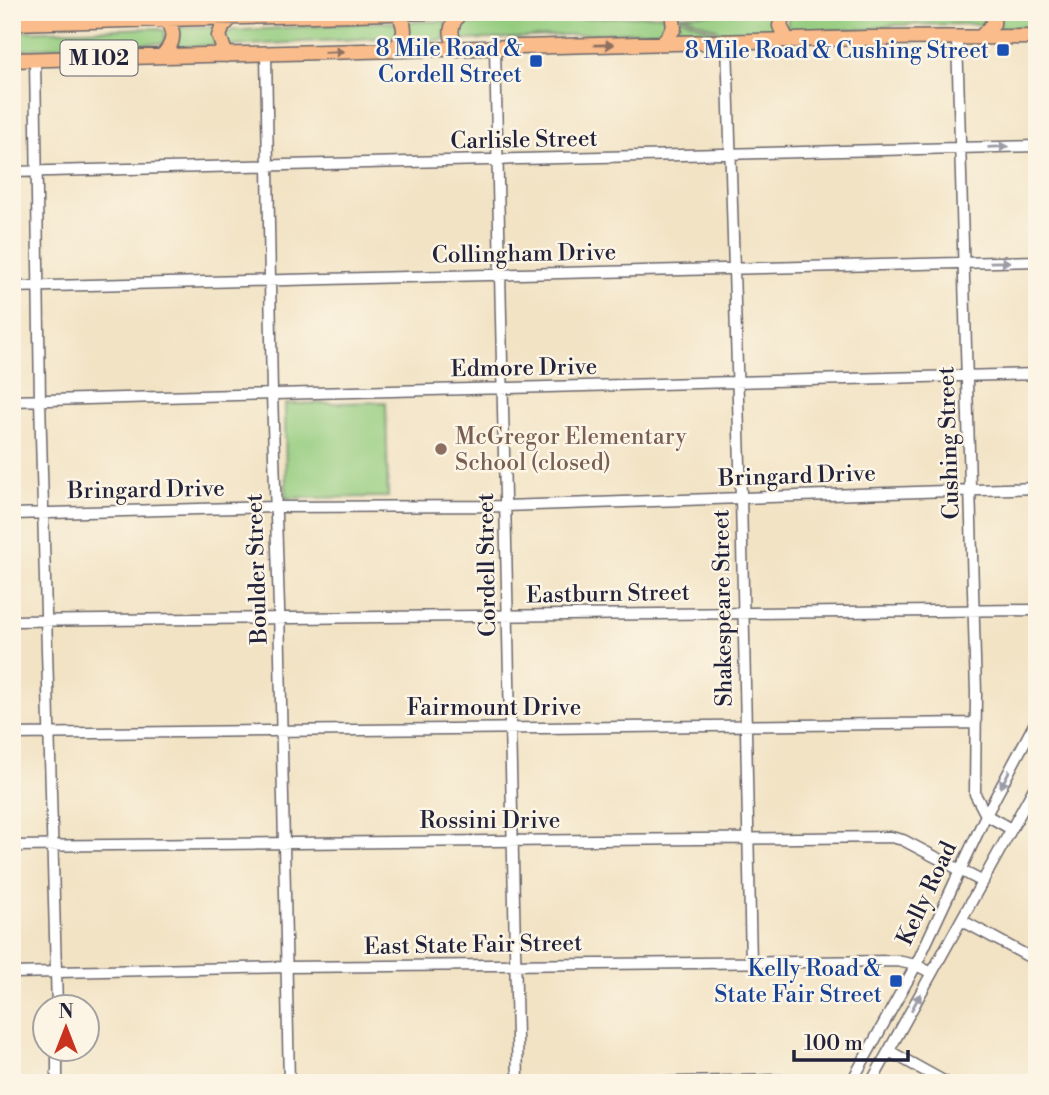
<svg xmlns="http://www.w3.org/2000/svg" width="1049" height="1095" font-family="'Libre Bodoni',serif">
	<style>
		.green { fill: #94cc7f; stroke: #5b775d; stroke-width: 2 }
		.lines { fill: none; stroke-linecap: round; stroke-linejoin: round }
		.minor-casing { stroke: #6b666b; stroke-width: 13 }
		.highway-casing { stroke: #6b666b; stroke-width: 17 }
		.minor { stroke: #fff; stroke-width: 10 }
		.highway { stroke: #f9bc8a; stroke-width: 14 }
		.oneway { fill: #8e6f62 }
		.oneway2 { fill: #9c9ca7 }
		.transit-dot { fill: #1a4fb4; stroke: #fcf5e5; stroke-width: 2.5 }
		.education-dot { fill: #8d6e63; stroke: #fcf5e5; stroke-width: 2.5 }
		.labels { text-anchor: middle; stroke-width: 5; stroke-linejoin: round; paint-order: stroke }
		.shield { fill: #fcf5e5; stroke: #63616e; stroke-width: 2 }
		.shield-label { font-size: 21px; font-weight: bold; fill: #22223b }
		.transit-label { font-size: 23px; fill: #164399; stroke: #fcf5e5; text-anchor: end }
		.street-label { font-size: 23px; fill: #22223b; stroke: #fcf5e5 }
		.education-label { font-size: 23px; fill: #785e54; stroke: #fcf5e5; text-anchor: start }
	</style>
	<rect width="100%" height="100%" fill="#fcf5e5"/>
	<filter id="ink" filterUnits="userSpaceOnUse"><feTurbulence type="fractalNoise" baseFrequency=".0143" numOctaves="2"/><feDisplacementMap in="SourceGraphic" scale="14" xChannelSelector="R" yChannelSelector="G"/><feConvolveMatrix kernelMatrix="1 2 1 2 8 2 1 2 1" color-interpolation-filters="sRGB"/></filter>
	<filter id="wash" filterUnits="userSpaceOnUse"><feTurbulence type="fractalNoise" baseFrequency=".00686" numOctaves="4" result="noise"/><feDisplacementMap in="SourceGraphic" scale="28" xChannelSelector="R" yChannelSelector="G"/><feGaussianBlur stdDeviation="1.57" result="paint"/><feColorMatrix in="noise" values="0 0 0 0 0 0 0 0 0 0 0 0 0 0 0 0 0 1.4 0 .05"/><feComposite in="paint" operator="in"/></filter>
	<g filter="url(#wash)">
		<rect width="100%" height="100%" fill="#f2e3c5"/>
		<path class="green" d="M 774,12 L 774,32 L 719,33 L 718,30 L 682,15 Z
			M 870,12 L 987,12 L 988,20 L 981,24 L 896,25 L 869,29 L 795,31 L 787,28 L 788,17 L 793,15 Z
			M 1000,12 L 1036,12 L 1035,28 L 998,28 Z
			M 660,15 L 666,17 L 668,25 L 661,31 C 595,32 530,38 464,40 L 459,38 L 456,29 L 463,24 Z
			M 680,15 L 682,18 L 717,33 L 678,34 Z
			M 446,21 L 444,40 L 408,41 L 409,22 Z
			M 388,22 L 395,23 L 399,30 L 395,37 L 232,46 L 229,45 L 225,34 L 233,30 C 285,29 336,24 388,22 Z
			M 179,27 L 214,27 L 214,45 L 177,47 Z
			M 157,28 L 165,31 L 165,41 L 163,43 L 63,46 L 12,51 L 12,32 Z
			M 386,402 L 388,497 L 286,498 L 285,404 Z"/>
	</g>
	<g filter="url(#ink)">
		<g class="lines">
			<defs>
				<path id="minor" d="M 957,37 L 976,693 L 975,794 L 986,815 L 1011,829
					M 727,42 L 741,497 L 751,963
					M 495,48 L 518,1083
					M 266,54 L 272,394 L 279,608 L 289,1083
					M 35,59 L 40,400 L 57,1007
					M 12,172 L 1037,146
					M 12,287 L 1037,261
					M 12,401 L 1037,374
					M 12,514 L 276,507 L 505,506 L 1037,488
					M 12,621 L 1037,610
					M 12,734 L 976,723
					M 12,846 L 891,837 L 903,840 L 983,882
					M 961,920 L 1037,961
					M 12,973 L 287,967 L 897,961 L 916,965 L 932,973
					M 57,1050 L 57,1083
					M 889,1051 L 947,1083
					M 624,1083 L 780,1080 L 799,1083
					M 851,1083 L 916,965 L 986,815 L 1037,719
					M 871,1083 L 1037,783"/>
				<path id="highway" d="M 783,12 L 780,26 L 787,40
					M 12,23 L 431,12
					M 981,37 L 993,24 L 994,12
					M 663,43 L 674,28 L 672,12
					M 458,49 C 448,35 450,25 460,12
					M 393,50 C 405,38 408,29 398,13
					M 226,55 L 219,36 L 223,26 L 232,17
					M 162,56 C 174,44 176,33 166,19
					M 12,60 L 868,38 L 1037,37"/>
			</defs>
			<use href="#minor" class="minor-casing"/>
			<use href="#highway" class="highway-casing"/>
			<use href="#minor" class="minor"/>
			<use href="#highway" class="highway"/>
		</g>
		<defs><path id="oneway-solid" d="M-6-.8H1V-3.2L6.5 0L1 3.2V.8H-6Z" transform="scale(1.75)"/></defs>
		<g class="oneway">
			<use href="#oneway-solid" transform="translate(604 45) rotate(-1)"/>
			<use href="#oneway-solid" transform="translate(334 52) rotate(-2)"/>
		</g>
		<g class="oneway2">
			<use href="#oneway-solid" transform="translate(998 147) rotate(-2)"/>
			<use href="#oneway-solid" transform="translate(1000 262) rotate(-1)"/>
			<use href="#oneway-solid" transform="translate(1005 779) rotate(118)"/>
			<use href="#oneway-solid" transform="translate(916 1002) rotate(-61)"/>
		</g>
	</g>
	<g class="transit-dot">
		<rect x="996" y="43" width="14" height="14" rx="3.5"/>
		<rect x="529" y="54" width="14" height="14" rx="3.5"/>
		<rect x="889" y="974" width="14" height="14" rx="3.5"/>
	</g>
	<circle class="education-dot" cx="441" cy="449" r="7"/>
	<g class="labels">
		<rect class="shield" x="60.5" y="40.5" width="77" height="35" rx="5"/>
		<g class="shield-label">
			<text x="99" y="65">M 102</text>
		</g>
		<g class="transit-label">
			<text x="522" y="56">8 Mile Road &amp;<tspan x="522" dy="26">Cordell Street</tspan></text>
			<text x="989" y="58">8 Mile Road &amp; Cushing Street</text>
			<text x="882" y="976">Kelly Road &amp;<tspan x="882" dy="26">State Fair Street</tspan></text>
		</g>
		<g class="street-label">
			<text transform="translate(524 139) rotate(-1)" y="8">Carlisle Street</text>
			<text transform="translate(524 253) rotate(-1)" y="8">Collingham Drive</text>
			<text transform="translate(524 367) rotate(-1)" y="8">Edmore Drive</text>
			<text transform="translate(948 443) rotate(-92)" y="8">Cushing Street</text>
			<text transform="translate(797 475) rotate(-2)" y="8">Bringard Drive</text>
			<text transform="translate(146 489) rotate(-1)" y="8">Bringard Drive</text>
			<text transform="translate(486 565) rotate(-91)" y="8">Cordell Street</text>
			<text transform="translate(256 569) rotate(-92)" y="8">Boulder Street</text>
			<text transform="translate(608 593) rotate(-1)" y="8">Eastburn Street</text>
			<text transform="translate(722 608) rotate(-91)" y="8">Shakespeare Street</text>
			<text x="494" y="715">Fairmount Drive</text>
			<text x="490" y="828">Rossini Drive</text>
			<text transform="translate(926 893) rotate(-65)" y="8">Kelly Road</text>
			<text transform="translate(473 944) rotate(-1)" y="8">East State Fair Street</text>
		</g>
		<g class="education-label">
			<text x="455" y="444">McGregor Elementary<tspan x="455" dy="26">School (closed)</tspan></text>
		</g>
	</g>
	<rect width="1049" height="1095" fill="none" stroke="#fcf5e5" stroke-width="42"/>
	<g transform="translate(66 1028)"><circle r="33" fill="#fcf5e5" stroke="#a5a1a1" stroke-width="2"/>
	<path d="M0-5L12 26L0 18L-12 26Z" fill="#c8321e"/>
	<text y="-10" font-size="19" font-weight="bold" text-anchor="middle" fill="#22223b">N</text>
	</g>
	<path d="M794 1050v10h114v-10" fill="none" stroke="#22223b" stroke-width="3.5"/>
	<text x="804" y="1050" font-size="21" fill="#22223b" stroke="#fcf5e5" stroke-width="5" paint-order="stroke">100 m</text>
</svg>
